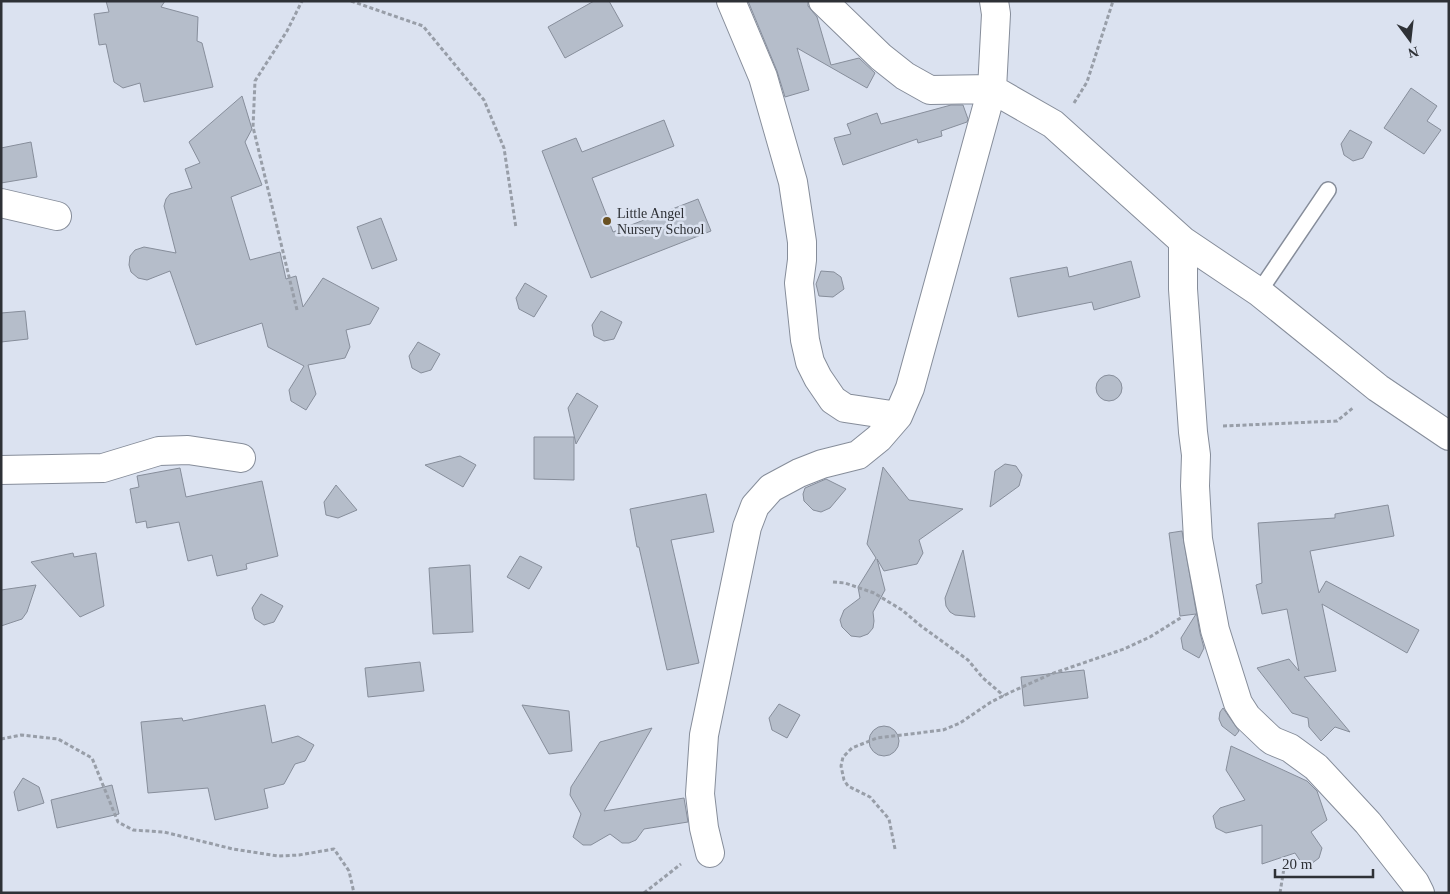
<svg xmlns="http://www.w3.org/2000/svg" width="1450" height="894" font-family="Georgia,serif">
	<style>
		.building { fill: #b5bdca; stroke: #878e9b }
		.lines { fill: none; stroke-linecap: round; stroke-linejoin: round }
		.service-casing { stroke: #868d9a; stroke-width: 18 }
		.minor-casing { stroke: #868d9a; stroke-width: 30 }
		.path { stroke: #989ea8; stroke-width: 3; stroke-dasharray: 4 2.5; stroke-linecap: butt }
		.service { stroke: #fff; stroke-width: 15 }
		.minor { stroke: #fff; stroke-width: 28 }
		.poi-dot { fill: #695122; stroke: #dbe2f0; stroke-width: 2 }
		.labels { text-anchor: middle; stroke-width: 5; stroke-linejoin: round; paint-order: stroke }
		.poi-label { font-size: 14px; fill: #2e3136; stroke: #dbe2f0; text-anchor: start }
	</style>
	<rect width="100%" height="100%" fill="#dbe2f0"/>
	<path class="building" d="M 106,1 L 165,1 L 161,7 L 198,17 L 197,41 L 202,43 L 213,87 L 144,102 L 140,83 L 123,88 L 114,82 L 106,44 L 99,45 L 94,14 L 109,12 Z
		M 594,1 L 609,1 L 623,26 L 565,58 L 548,27 Z
		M 748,1 L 808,1 L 808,6 L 817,17 L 831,65 L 859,58 L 875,73 L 867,88 L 797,48 L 809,90 L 785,97 L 777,71 Z
		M 1411,88 L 1437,106 L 1427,121 L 1441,130 L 1424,154 L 1384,128 Z
		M 242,96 L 252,129 L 245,142 L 262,185 L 231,197 L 250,260 L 280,252 L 286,279 L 296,276 L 303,307 L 323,278 L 379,308 L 370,324 L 346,330 L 350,347 L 345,358 L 308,365 L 316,394 L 306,410 L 291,401 L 289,390 L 304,366 L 268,347 L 262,323 L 196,345 L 170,271 L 147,280 L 138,278 L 131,272 L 129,265 L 130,256 L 135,250 L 144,247 L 176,253 L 164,206 L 166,199 L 170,194 L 192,188 L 185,169 L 200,163 L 189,142 Z
		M 951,105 L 963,105 L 968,119 L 967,122 L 941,131 L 942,136 L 918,143 L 917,139 L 843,165 L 834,138 L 851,134 L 847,124 L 877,113 L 881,124 Z
		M 664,120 L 674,146 L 592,178 L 613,232 L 698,199 L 711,231 L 591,278 L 542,151 L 576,138 L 582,152 Z
		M 1350,130 L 1372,142 L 1363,158 L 1353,161 L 1344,155 L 1341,144 Z
		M 31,142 L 37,177 L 1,183 L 1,148 Z
		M 381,218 L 397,260 L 372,269 L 357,227 Z
		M 1131,261 L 1140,297 L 1094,310 L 1092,302 L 1018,317 L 1010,278 L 1067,267 L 1069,277 Z
		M 821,271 L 834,272 L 841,277 L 844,289 L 833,297 L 819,296 L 816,284 Z
		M 525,283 L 547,296 L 534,317 L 519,309 L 516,298 Z
		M 25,311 L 28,339 L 1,342 L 1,313 Z
		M 601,311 L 622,322 L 614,339 L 604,341 L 594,336 L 592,325 Z
		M 418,342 L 440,354 L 431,370 L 421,373 L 412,368 L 409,356 Z
		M1096 388a13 13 0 1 1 26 0a13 13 0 1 1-26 0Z
		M 577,393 L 598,406 L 576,444 L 568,408 Z
		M 534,437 L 574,437 L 574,480 L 534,479 Z
		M 460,456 L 476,465 L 463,487 L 425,465 Z
		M 1005,464 L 1016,466 L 1022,475 L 1019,486 L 990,507 L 995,471 Z
		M 883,467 L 909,500 L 963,509 L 919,540 L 923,553 L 917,564 L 884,571 L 877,559 L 885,590 L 873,612 L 874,621 L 873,628 L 868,634 L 860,637 L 851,636 L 842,627 L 840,620 L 844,610 L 860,598 L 858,587 L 876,558 L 867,544 Z
		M 180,468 L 186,497 L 262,481 L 278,556 L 246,564 L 247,569 L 217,576 L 212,555 L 188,561 L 179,522 L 147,528 L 146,521 L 136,523 L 130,489 L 139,487 L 137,476 Z
		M 826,479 L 846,489 L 830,508 L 821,512 L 813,510 L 804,501 L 803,494 L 805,488 Z
		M 336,485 L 357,510 L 338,518 L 326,515 L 324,502 Z
		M 706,494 L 714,532 L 671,540 L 699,663 L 667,670 L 639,547 L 637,547 L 630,509 Z
		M 1388,505 L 1394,536 L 1310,551 L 1319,593 L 1326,581 L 1419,630 L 1407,653 L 1322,604 L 1336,671 L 1304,677 L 1350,732 L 1335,727 L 1321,741 L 1309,727 L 1308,718 L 1292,713 L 1257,668 L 1289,659 L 1299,671 L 1287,609 L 1262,614 L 1256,585 L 1262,583 L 1258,523 L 1335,518 L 1335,514 Z
		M 1182,531 L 1200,633 L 1204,648 L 1199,658 L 1183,649 L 1181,638 L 1196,614 L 1180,616 L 1169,533 Z
		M 963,550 L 975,617 L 955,615 L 950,612 L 946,606 L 945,598 Z
		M 73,553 L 74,557 L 96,553 L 104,606 L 80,617 L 31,562 Z
		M 520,556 L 542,567 L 529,589 L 507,577 Z
		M 470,565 L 473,632 L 433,634 L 429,568 Z
		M 36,585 L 27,612 L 22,619 L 1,626 L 1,590 Z
		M 261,594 L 283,606 L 274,622 L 264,625 L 255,619 L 252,608 Z
		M 420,662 L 424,691 L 368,697 L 365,668 Z
		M 1084,670 L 1088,698 L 1024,706 L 1021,677 Z
		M 779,704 L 800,715 L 787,738 L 772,730 L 769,718 Z
		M 265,705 L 272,743 L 298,736 L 314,745 L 305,761 L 295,764 L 284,784 L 264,789 L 268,808 L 215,820 L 208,788 L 148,793 L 141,722 L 182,718 L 183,721 Z
		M 522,705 L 569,711 L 572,751 L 549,754 Z
		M 1223,708 L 1239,731 L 1235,736 L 1222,726 L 1219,719 L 1220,712 Z
		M869 741a15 15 0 1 1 30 0a15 15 0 1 1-30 0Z
		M 652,728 L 604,811 L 684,798 L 688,822 L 644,829 L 636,840 L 629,843 L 622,843 L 610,834 L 591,845 L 583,845 L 573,837 L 581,814 L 570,795 L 571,787 L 600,742 Z
		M 1231,746 L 1307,781 L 1317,791 L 1327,820 L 1311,832 L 1322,848 L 1319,858 L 1311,864 L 1301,862 L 1295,853 L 1262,864 L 1262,825 L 1226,833 L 1216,828 L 1213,816 L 1220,808 L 1245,800 L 1226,770 Z
		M 23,778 L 39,787 L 44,803 L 18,811 L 14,792 Z
		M 112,785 L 119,814 L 57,828 L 51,800 Z"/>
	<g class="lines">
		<defs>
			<path id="service" d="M 1259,292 L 1328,190"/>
			<path id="minor" d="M 731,1 L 763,77 L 793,182 L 802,242 L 802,260 L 799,283 L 805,340 L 810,362 L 818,378 L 833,400 L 845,408 L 898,416
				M 823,1 L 881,57 L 905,76 L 930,90 L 992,89 L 1053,124 L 1183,241 L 1259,292 L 1378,388 L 1449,436
				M 1,203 L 57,216
				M 1183,241 L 1183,289 L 1193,432 L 1196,455 L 1195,486 L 1198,539 L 1202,561 L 1215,630 L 1238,703 L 1247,717 L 1269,738 L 1273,741 L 1290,748 L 1316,767 L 1368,823 L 1415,883 L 1420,893
				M 1,470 L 103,468 L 159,451 L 188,450 L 241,458
				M 710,853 L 704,828 L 700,794 L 704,735 L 747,527 L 755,506 L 771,488 L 799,473 L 822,464 L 858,455 L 879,438 L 898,416 L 910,388 L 992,89 L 996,14 L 994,1"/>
		</defs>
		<use href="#service" class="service-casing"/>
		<use href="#minor" class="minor-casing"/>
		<path class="path" d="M 351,1 L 423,26 L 484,100 L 504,148 L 516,228
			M 1074,103 L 1087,82 L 1113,1
			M 297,310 L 253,127 L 255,81 L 287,31 L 302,1
			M 1223,426 L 1337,421 L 1354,407
			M 833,582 L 845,583 L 874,593 L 902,610 L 921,626 L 968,660 L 983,678 L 1004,696
			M 1,739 L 21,735 L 58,739 L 92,758 L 118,822 L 133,830 L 164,832 L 233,849 L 278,856 L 299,855 L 334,849 L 349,871 L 354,893
			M 895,849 L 889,819 L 870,797 L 848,786 L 844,780 L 841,766 L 843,757 L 852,748 L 877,738 L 943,730 L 960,723 L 991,702 L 1011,692 L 1051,674 L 1124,649 L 1150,637 L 1182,617
			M 644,893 L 681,864
			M 1280,893 L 1284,868"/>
		<use href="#service" class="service"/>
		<use href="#minor" class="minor"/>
	</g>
	<circle class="poi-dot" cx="607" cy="221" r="5"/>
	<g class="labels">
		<g class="poi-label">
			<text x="617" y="218">Little Angel<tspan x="617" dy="16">Nursery School</tspan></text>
		</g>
	</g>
	<rect width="1450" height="894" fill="none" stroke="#2e3136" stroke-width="5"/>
	<g transform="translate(1410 40) rotate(165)" stroke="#dbe2f0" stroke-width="4" paint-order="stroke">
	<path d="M0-4L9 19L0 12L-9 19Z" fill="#2e3136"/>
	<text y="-8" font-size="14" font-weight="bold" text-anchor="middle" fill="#2e3136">N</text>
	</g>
	<path d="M1275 869v8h98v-8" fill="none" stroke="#2e3136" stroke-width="2.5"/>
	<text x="1282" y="869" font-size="15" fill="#2e3136" stroke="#dbe2f0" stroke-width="4" paint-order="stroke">20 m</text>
</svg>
